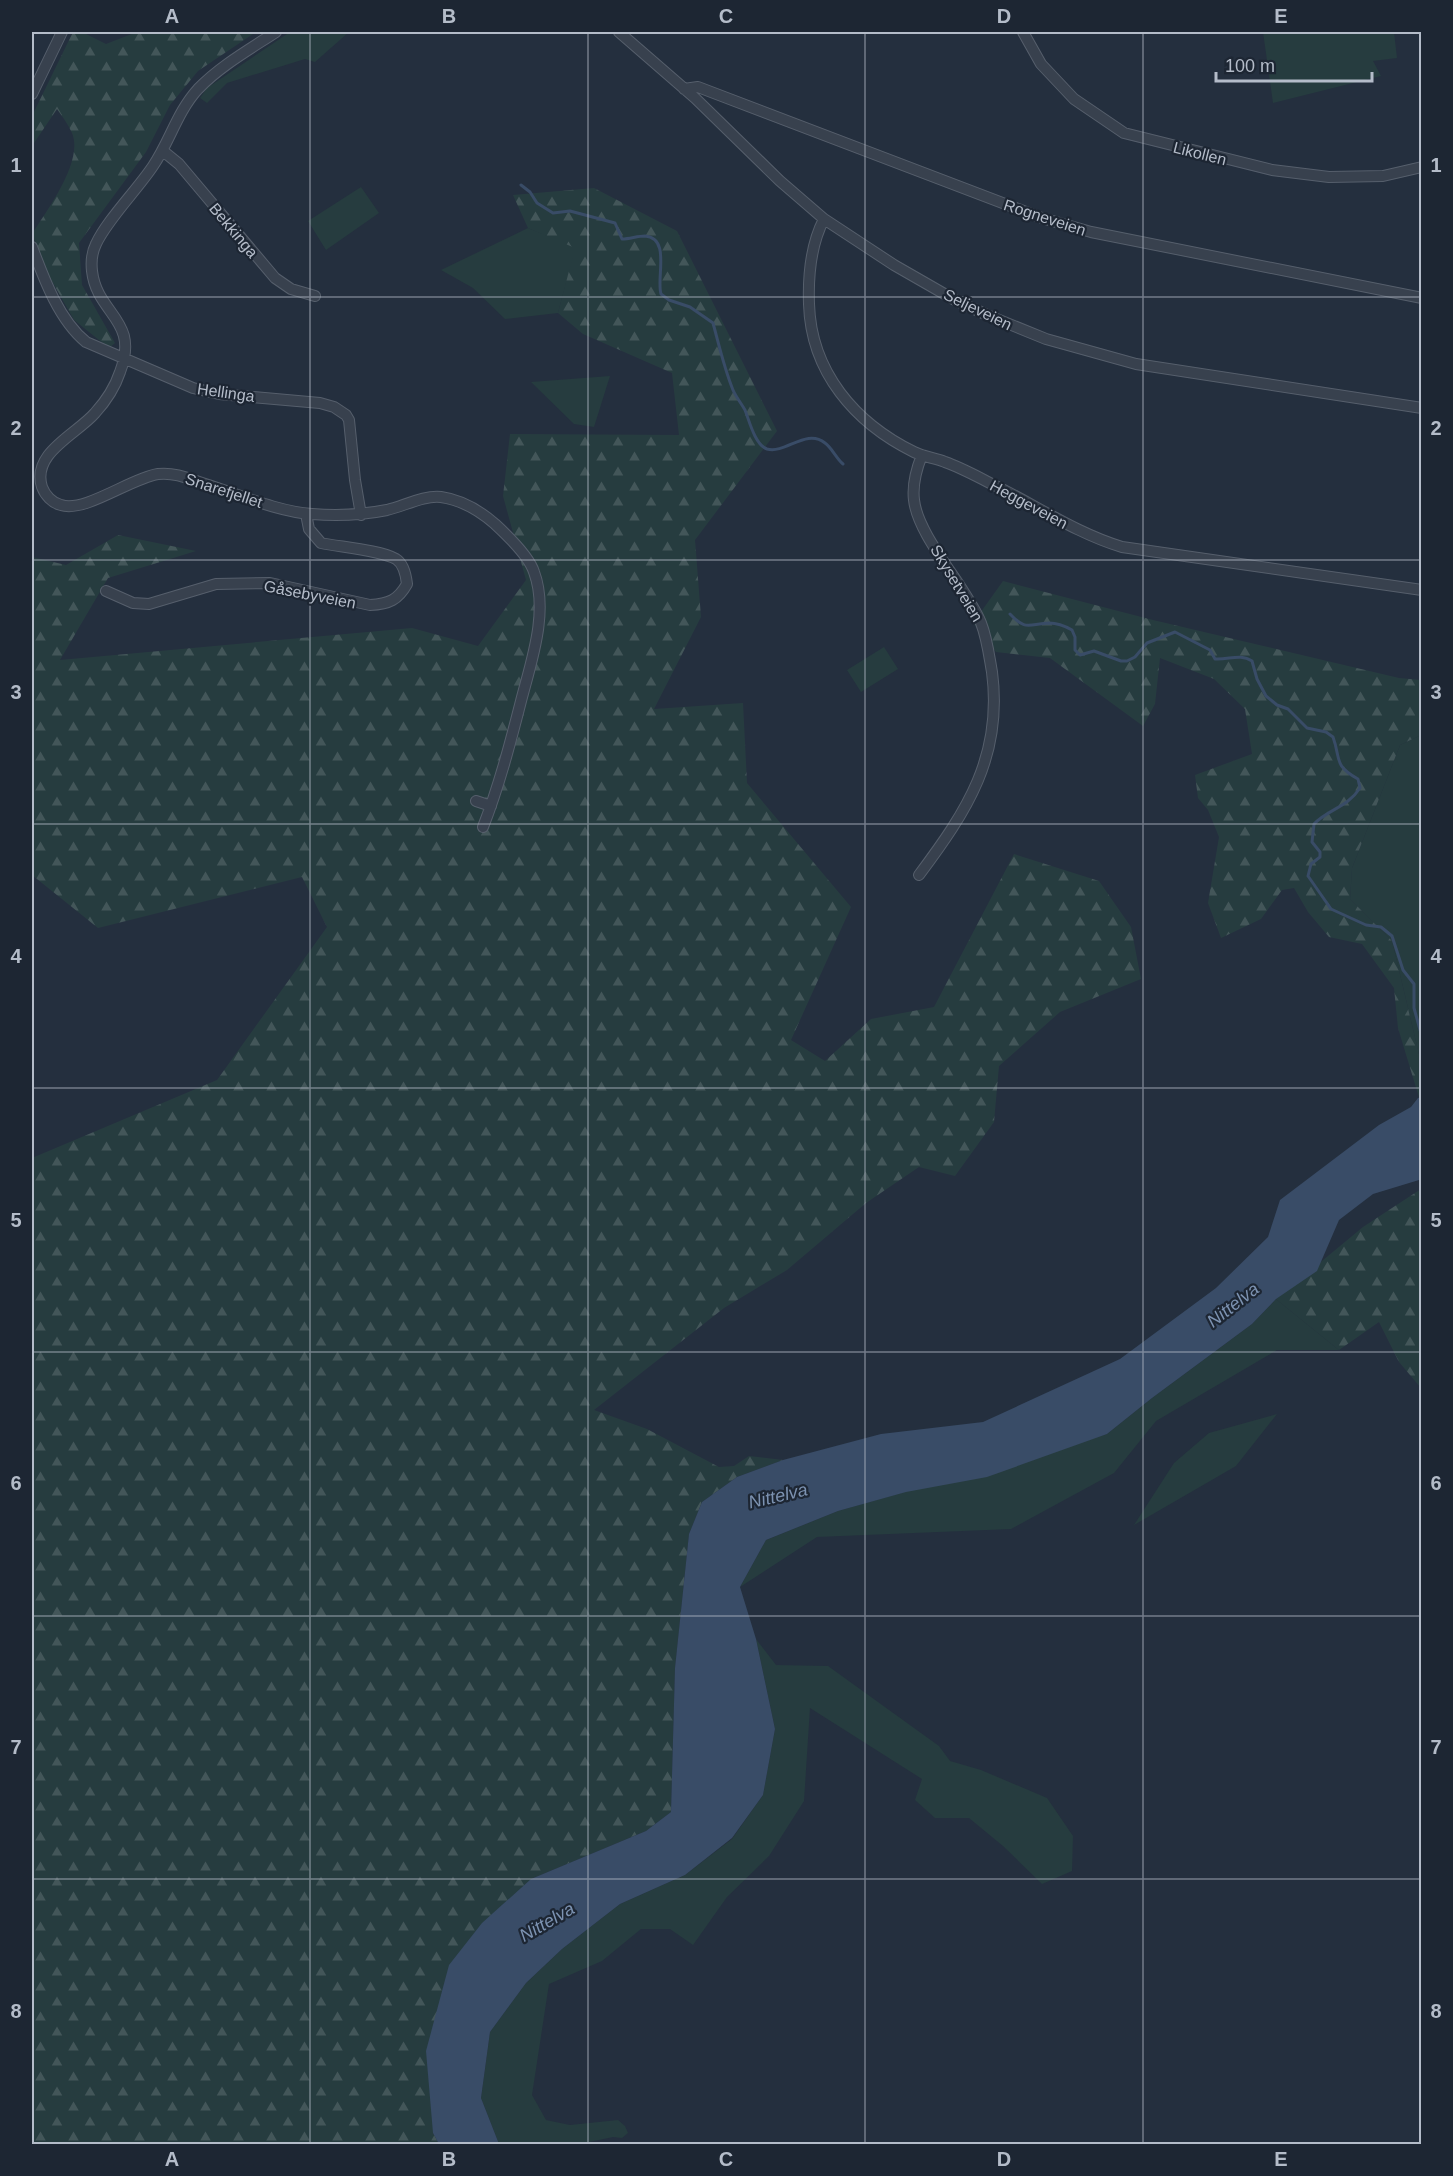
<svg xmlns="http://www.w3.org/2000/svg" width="1453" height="2176" font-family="Helvetica,sans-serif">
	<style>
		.grass { fill: #263c3f }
		.forest { fill: url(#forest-firs) }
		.water { fill: #394c67 }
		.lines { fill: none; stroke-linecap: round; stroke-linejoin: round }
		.stream { stroke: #394c67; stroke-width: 3 }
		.minor-casing { stroke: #565f6c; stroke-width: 12 }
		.minor { stroke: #38414e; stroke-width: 10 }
		.grid { fill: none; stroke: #b4bcc9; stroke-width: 1.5; stroke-opacity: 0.55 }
		.labels { text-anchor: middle; stroke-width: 4.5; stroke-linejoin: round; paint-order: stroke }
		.street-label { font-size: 16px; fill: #b4bcc9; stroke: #1d2633 }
		.water-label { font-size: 18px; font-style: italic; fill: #7c92b1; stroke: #1d2633 }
		.neatline { fill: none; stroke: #b4bcc9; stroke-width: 2 }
		.grid-label { font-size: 20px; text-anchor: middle; font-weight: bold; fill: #b4bcc9 }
	</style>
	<defs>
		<pattern id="forest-firs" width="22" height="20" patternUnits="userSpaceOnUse" patternTransform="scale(1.5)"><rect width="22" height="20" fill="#263c3f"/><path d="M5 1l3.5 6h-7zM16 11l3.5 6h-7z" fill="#435659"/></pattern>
	</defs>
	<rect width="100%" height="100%" fill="#242f3e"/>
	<path class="grass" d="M 290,32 L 349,32 L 315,62 L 305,59 L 227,83 L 207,103 L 200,98 L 207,88 Z
		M 1263,32 L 1394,32 L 1397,58 L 1373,61 L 1381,76 L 1273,103 Z
		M 361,187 L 379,213 L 326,250 L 308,221 Z
		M 528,228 L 576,247 L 558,313 L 505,319 L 473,288 L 441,270 Z
		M 610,376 L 594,427 L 574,424 L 531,382 Z
		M 884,647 L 898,669 L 861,692 L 847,670 Z
		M 1421,735 L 1421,1063 L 1392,941 L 1350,899 L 1352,868 L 1400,745 Z
		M 1276,1299 L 1339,1350 L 1277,1350 L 1156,1421 L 1114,1473 L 1011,1529 L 817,1537 L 740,1587 L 766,1540 L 838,1511 L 1107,1434 L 1152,1398 L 1252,1324 Z
		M 1277,1414 L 1236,1466 L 1134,1525 L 1174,1463 L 1209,1433 Z
		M 756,1639 L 776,1665 L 828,1666 L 939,1746 L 950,1761 L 981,1770 L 1047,1798 L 1073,1836 L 1072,1871 L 1042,1884 L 1003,1846 L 969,1818 L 935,1818 L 915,1800 L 922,1779 L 810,1708 L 804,1801 L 769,1856 L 727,1897 L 693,1945 L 670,1929 L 641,1929 L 602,1961 L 549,1984 L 532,2095 L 546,2120 L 570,2125 L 618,2120 L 625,2126 L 628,2133 L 622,2138 L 613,2137 L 580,2144 L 499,2144 L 481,2098 L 490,2032 L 526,1983 L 562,1949 L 620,1904 L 685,1875 L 732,1839 L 763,1795 L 775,1729 Z"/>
	<path class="forest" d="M 73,32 L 82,32 L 106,44 L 137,32 L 256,32 L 198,71 L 170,105 L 146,152 L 79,243 L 82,285 L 115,343 L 109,348 L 74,320 L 49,276 L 32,234 C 47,210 84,161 72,133 C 68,124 62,116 57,109 L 32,146 L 32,116 Z
		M 594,188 L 677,231 L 777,431 L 695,540 L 701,617 L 654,709 L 743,703 L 747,783 L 851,907 L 791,1040 L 825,1061 L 871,1019 L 934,1007 L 1014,854 L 1099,881 L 1131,927 L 1141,979 L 1060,1012 L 999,1066 L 994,1122 L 955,1176 L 919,1167 L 866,1203 L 787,1270 L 724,1308 L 594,1410 L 647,1429 L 719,1467 L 734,1466 L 749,1456 L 783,1460 L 737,1477 L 702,1502 L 689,1534 L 675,1668 L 671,1812 L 646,1831 L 531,1879 L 433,2133 L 439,2144 L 32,2144 L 32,1158 L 217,1080 L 327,927 L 302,877 L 98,928 L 32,875 L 32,557 L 66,565 L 118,535 L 196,551 L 108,578 L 60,660 L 412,628 L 478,646 L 526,580 L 503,496 L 510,434 L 679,435 L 672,373 L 583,334 L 558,313 L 575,248 L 528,228 L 513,195 Z
		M 1003,581 L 1153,620 L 1399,678 L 1421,680 L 1421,735 L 1400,745 L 1352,868 L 1350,899 L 1392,941 L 1421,1063 L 1421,1138 L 1421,1104 L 1398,1028 L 1394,988 L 1362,944 L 1329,937 L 1308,912 L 1294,888 L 1282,890 L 1261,919 L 1221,938 L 1208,903 L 1219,837 L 1208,810 L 1198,798 L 1195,775 L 1252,754 L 1245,709 L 1214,679 L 1160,658 L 1155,704 L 1143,726 L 1050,658 L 996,652 L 973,623 Z
		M 1421,1189 L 1421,1388 L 1399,1362 L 1379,1322 L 1339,1350 L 1276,1299 L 1363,1227 Z"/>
	<path class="water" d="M 1421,1097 L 1421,1177 L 1419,1180 L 1373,1194 L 1339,1220 L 1317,1271 L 1276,1299 L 1252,1324 L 1152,1398 L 1107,1434 L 987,1477 L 906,1492 L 838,1511 L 766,1540 L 740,1587 L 756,1639 L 775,1729 L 763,1795 L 732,1838 L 685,1875 L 620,1904 L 562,1949 L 526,1983 L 490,2032 L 481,2098 L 499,2144 L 439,2144 L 433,2133 L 426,2051 L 449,1965 L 482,1923 L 531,1879 L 646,1831 L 671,1812 L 675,1668 L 689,1534 L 702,1502 L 737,1477 L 783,1460 L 881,1434 L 983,1422 L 1120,1359 L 1216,1288 L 1268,1237 L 1280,1200 L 1379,1125 L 1411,1107 L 1418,1098 Z"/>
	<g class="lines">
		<path class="stream" d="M 521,185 L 530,192 L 537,203 L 553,213 L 570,211 L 615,223 L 622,239 C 630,239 637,236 645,236 C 671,238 656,278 661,294 L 669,300 L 690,307 L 713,323 C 719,345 724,368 733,390 C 736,397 741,403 745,410 C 749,420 755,445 767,449 C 786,454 806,428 825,443 C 832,448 836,458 843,464
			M 1010,614 C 1026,631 1028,624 1049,623 C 1057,623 1065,626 1072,630 L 1075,637 L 1075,650 L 1080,655 L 1094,651 L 1121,661 L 1127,661 L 1135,657 L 1147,643 L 1175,632 L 1210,650 L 1215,659 C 1229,660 1240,653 1252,661 L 1257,679 L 1266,696 L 1277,705 L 1288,709 L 1307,728 L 1326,732 L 1333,737 C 1341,759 1333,765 1358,779 L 1360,788 C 1347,808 1328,809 1314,824 L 1312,842 L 1320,852 L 1320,857 L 1311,864 L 1308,876 L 1331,909 L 1366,925 L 1381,927 L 1392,936 L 1403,970 L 1414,984 L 1414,1008 L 1422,1037"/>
		<defs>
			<path id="minor" d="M 276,32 C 250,49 220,66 198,89 C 177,112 170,141 153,166 C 137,190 107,220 96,244 C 92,252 91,262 92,271 C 97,315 140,319 120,372 C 115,387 106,401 95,413 C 77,434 31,453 42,487 C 45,495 52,503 61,505 C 85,513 131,478 158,474 C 175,472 190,479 205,484 C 237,494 279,512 312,514 C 338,516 362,515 387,510 C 404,506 424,495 441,497 C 462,500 479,510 495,524 C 508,536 529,556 534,572 C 549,612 531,662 521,701 C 510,744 499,786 483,827
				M 619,32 L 695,98 L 780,181 L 824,219 L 894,265 L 955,300 L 987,315 L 1046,339 L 1136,364 L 1422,408
				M 1023,32 L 1041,64 L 1074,99 L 1124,133 L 1272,170 L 1329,177 L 1383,176 L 1422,167
				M 684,89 L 698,87 L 1042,218 L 1091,232 L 1422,298
				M 32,94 L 62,32
				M 163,151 L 179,164 L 275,278 L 291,289 L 315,296
				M 824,219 C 811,244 808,275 809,304 C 811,372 855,423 914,452 C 924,457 935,458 945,462 C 962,468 978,477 994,485 C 1037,506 1076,533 1122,547 L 1422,590
				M 32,247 C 44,279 59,320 86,342 L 193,388 L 219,394 L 320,403 L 334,407 L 346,415 L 349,420 L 355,480 L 361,515
				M 106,591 L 133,603 L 149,604 L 216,584 L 270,583 L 370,605 C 389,604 398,600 407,584 C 406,575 404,564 396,559 C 380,550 340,547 321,543 L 309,529 L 306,514
				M 476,801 L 491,806
				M 919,875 C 967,811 1003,756 992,672 C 989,655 987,638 981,623 C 966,586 918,537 914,500 C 912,484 916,470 922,455"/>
		</defs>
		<use href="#minor" class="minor-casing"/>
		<use href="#minor" class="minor"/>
	</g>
	<path class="grid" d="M 310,32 L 310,2144M 588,32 L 588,2144M 865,32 L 865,2144M 1143,32 L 1143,2144M 32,297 L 1422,297M 32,560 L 1422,560M 32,824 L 1422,824M 32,1088 L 1422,1088M 32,1352 L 1422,1352M 32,1616 L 1422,1616M 32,1879 L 1422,1879"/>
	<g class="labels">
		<g class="street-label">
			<text transform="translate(1200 153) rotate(14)" y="6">Likollen</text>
			<text transform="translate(1045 217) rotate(18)" y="6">Rogneveien</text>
			<text transform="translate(234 230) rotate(50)" y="6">Bekkinga</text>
			<text transform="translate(978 309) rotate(26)" y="6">Seljeveien</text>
			<text transform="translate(226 392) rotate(8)" y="6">Hellinga</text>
			<text transform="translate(224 490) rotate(18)" y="6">Snarefjellet</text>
			<text transform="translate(1029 504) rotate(28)" y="6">Heggeveien</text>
			<text transform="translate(957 583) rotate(59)" y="6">Skysetveien</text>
			<text transform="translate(310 594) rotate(11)" y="6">Gåsebyveien</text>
		</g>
		<g class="water-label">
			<text transform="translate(1233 1305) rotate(-38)" y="6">Nittelva</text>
			<text transform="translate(778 1496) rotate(-13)" y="6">Nittelva</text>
			<text transform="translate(547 1922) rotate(-30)" y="6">Nittelva</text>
		</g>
	</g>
	<rect width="1453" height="2176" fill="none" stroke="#1d2633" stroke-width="66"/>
	<path d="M1216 72v9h156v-9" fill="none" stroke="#b4bcc9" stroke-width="3"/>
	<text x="1225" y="72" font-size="18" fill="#b4bcc9" stroke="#1d2633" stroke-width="4.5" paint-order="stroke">100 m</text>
	<rect x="33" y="33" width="1387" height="2110" class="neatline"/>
	<g class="grid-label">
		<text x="172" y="23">A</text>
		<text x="449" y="23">B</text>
		<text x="726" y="23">C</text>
		<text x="1004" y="23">D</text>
		<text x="1281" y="23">E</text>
		<text x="16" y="172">1</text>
		<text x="1436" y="172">1</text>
		<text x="16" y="435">2</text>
		<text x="1436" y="435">2</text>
		<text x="16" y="699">3</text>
		<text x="1436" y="699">3</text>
		<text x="16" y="963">4</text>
		<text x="1436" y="963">4</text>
		<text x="16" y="1227">5</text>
		<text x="1436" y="1227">5</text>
		<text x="16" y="1490">6</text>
		<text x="1436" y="1490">6</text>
		<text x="16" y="1754">7</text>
		<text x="1436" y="1754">7</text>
		<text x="16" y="2018">8</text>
		<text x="1436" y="2018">8</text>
		<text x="172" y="2166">A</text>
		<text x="449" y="2166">B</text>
		<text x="726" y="2166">C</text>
		<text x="1004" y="2166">D</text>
		<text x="1281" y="2166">E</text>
	</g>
</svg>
